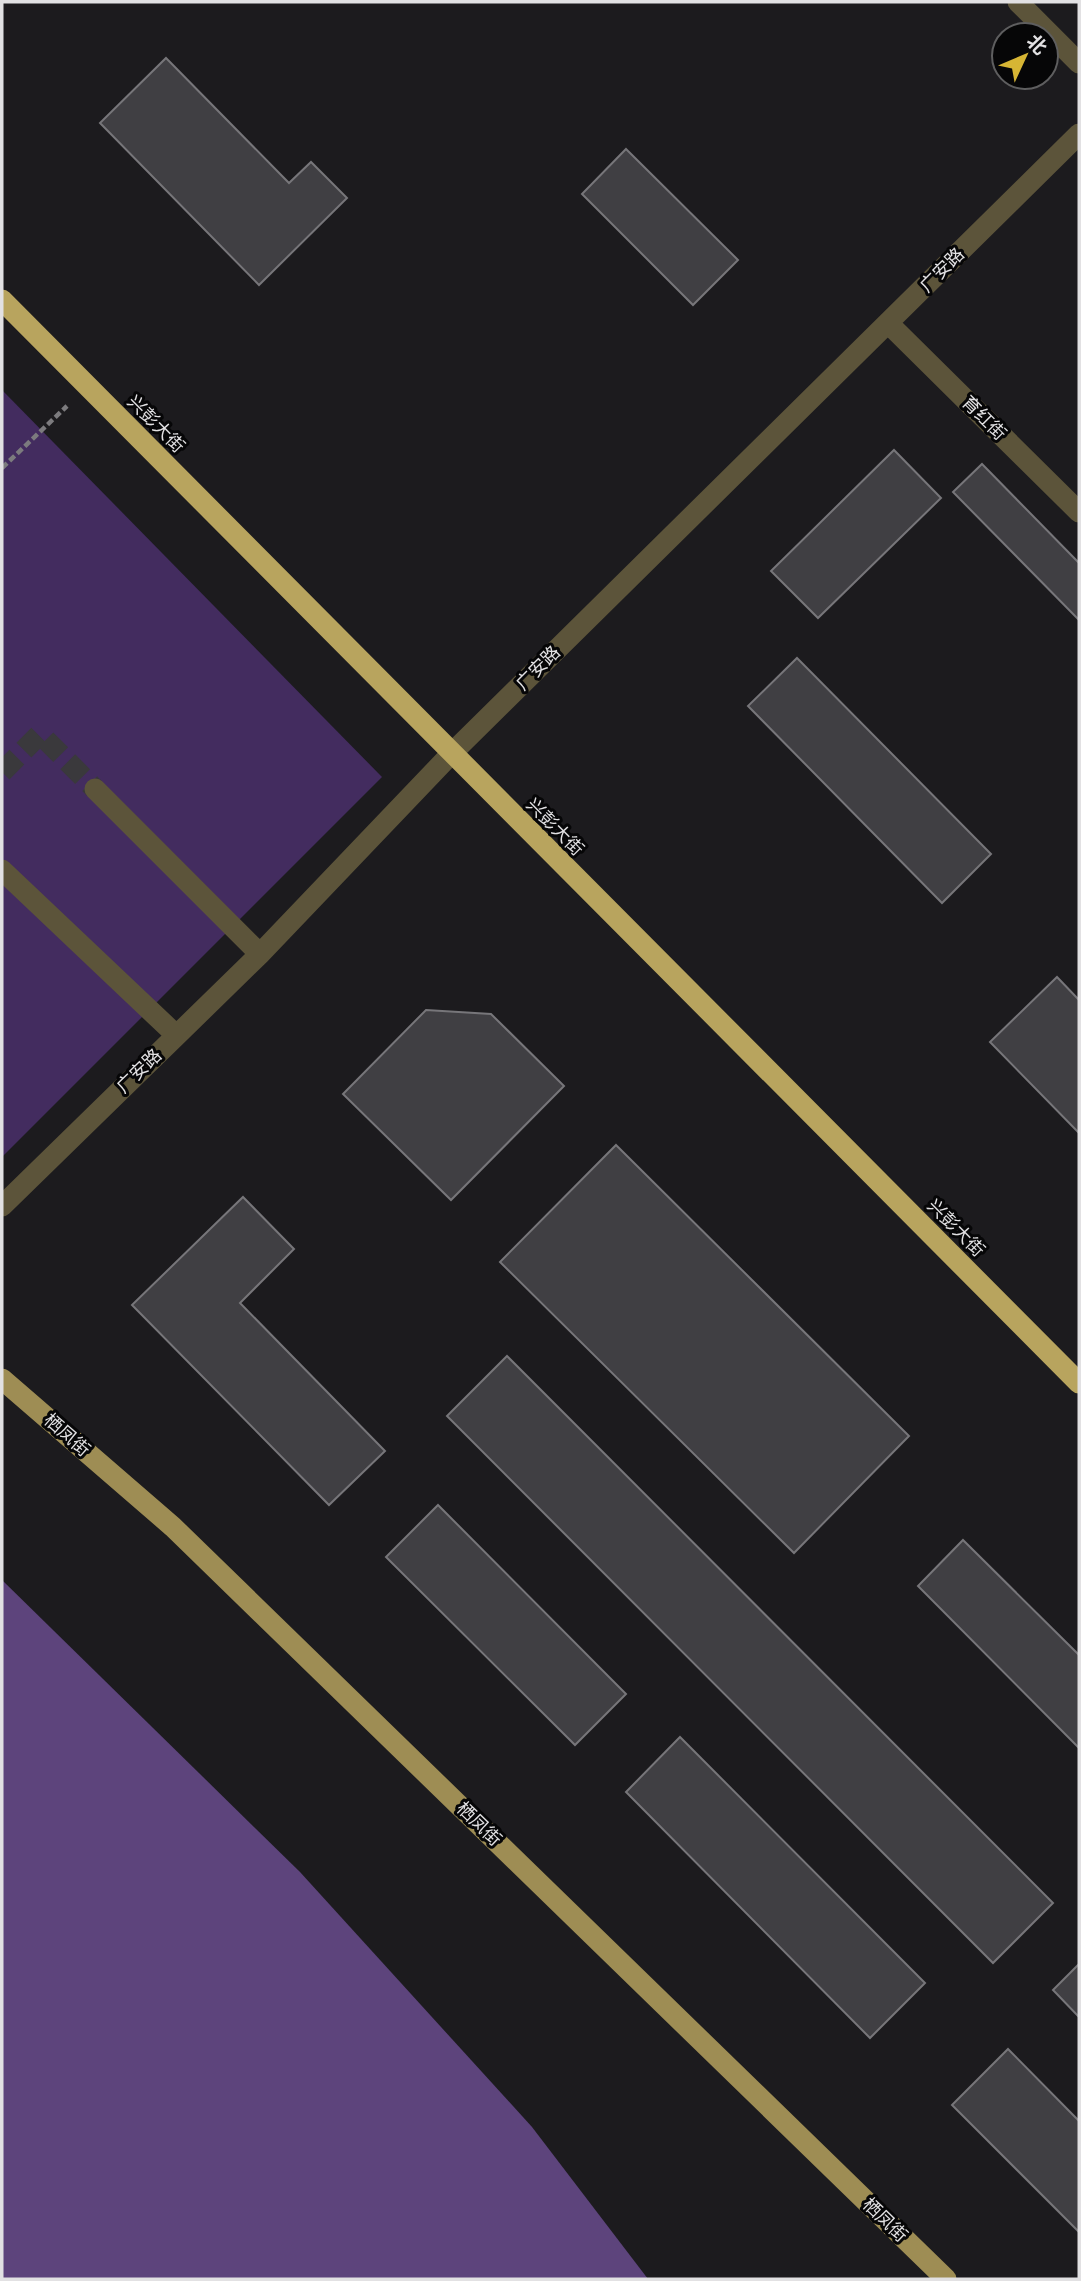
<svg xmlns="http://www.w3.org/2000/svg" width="1081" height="2281" font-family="Montserrat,'Noto Sans SC',sans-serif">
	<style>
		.green { fill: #432c5f }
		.forest { fill: #5d447c }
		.building { fill: #403f43; stroke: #77767a; stroke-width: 2 }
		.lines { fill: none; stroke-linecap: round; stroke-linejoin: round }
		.minor-tunnel { stroke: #3a393c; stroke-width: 21; stroke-dasharray: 21 10; stroke-linecap: butt }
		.path { stroke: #7c7b7e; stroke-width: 4.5; stroke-dasharray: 7 3.5; stroke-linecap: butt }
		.minor { stroke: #5c543a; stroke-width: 21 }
		.major { stroke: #9e8d54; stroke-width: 21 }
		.highway { stroke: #b8a45e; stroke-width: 21 }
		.labels { text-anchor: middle; stroke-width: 6; stroke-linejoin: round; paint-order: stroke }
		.street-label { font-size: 18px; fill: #e2e1e3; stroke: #060607 }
	</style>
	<rect width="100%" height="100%" fill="#1c1b1e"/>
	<path class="green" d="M 2,390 L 382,777 L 2,1157 Z"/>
	<path class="forest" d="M 2,1580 L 300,1872 L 532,2127 L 648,2279 L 2,2279 Z"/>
	<path class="building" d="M 166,58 L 289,183 L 311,162 L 347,198 L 259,285 L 100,123 Z
		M 626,149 L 738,260 L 693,305 L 582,194 Z
		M 894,450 L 941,498 L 818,618 L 771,571 Z
		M 982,464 L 1079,563 L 1079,620 L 953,492 Z
		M 797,658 L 991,854 L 942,903 L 748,706 Z
		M 1057,977 L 1079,1000 L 1079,1133 L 990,1042 Z
		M 426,1010 L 491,1014 L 564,1086 L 451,1200 L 343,1094 Z
		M 616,1145 L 909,1436 L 794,1553 L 500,1262 Z
		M 243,1197 L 294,1249 L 240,1303 L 385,1451 L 329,1505 L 132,1305 Z
		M 507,1356 L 1053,1903 L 993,1963 L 447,1416 Z
		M 438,1505 L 626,1694 L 575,1745 L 386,1557 Z
		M 963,1540 L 1079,1655 L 1079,1748 L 918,1586 Z
		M 680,1737 L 925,1983 L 870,2038 L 626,1792 Z
		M 1079,1964 L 1079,2017 L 1053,1990 Z
		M 1008,2049 L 1079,2121 L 1079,2232 L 952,2105 Z"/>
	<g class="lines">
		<path class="minor-tunnel" d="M 2,772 L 40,734 L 95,789"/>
		<path class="path" d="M 2,468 L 67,406"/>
		<path class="minor" d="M 1018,2 L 1079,63
			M 888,323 L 1079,512
			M 95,789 L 260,954
			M 2,870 L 176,1035
			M 2,1206 L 260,954 L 450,755 L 1079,134"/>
		<path class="major" d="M 2,1379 L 173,1527 L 946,2279"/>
		<path class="highway" d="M 2,300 L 1079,1383"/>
	</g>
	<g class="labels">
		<g class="street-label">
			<text transform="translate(942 270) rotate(-45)" y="6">广安路</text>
			<text transform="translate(984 418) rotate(45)" y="6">育红街</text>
			<text transform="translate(156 424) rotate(45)" y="6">兴彭大街</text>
			<text transform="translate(538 668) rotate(-45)" y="6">广安路</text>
			<text transform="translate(555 827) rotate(45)" y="6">兴彭大街</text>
			<text transform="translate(139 1071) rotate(-44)" y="6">广安路</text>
			<text transform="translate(956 1228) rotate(45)" y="6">兴彭大街</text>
			<text transform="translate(67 1435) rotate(41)" y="6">栖凤街</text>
			<text transform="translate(479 1824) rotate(44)" y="6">栖凤街</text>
			<text transform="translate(885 2220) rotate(44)" y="6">栖凤街</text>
		</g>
	</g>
	<rect width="1081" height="2281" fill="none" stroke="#e2e1e3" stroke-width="7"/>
	<g transform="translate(1025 56) rotate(46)"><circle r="33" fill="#060607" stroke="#5e5e5f" stroke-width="2"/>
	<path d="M0-5L12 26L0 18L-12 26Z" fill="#d6b534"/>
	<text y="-10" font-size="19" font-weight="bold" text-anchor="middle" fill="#e2e1e3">北</text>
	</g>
</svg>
